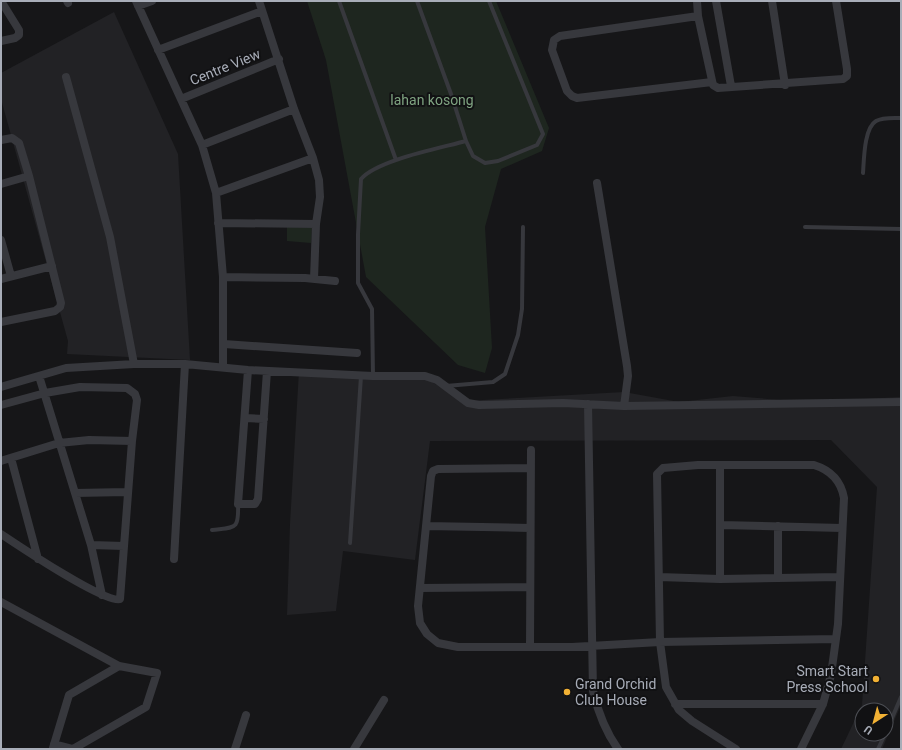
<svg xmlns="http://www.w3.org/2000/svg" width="902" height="750" font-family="Roboto,sans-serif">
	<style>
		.built { fill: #222225; fill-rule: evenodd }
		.green { fill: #1e261f }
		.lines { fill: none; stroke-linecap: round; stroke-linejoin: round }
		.service { stroke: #37383d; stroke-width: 4 }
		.minor { stroke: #37383d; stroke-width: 8 }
		.poi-dot { fill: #f2b134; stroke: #111113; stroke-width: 1.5 }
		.labels { text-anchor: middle; stroke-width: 4; stroke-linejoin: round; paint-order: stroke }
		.street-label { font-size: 14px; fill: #a8adb8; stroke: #111113 }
		.park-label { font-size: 14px; fill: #7fa381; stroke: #111113 }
		.poi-label { font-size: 14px; fill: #a8adb8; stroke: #111113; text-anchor: end }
	</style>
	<rect width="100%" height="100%" fill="#161618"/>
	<path class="built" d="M 114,12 L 178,154 L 190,360 L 67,354 L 68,341 L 1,99 L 1,73 Z
		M 299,371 L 427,379 L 464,401 L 624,392 L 679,402 L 733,396 L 805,402 L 901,397 L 901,705 L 882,749 L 841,749 L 862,705 L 877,487 L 831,440 L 430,441 L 415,560 L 343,551 L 336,611 L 287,615 L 290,524 ZM 862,710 L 886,710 L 886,734 L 862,734 Z"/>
	<path class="green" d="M 307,1 L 496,1 L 549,128 L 542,151 L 501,169 L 485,227 L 492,348 L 485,373 L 458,365 L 366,277 L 326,60 Z
		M 287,227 L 312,228 L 311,243 L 287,241 Z"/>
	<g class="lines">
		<path class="service" d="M 339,1 L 396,160
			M 417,1 L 451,94 L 466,141 L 473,156 L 485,163 L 498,161 L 537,145 L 543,134 L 489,1
			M 863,173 C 864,160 864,128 876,121 C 883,117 893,118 901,118
			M 805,227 L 901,229
			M 373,376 L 372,309 L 358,283 L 358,234 L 361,179 C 377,160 441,148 466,141
			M 446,386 L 493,382 L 505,374 L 518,335 L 522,309 L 523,227
			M 212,530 C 236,527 239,530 238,504
			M 350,543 L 361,376
			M 886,732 L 901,697
			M 878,749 L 885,734"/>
		<path class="minor" d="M 1,1 L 19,30 L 19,35 L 15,38 L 1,41
			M 67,1 L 68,3
			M 136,1 L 202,145 L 216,193 L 223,277 L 223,367
			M 259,1 L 294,109 L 313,158 L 319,180 L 320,197 L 316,224 L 314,279
			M 697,1 L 698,16 L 713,85 L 718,88 L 843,79 L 847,76 L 847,69 L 836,1
			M 716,1 L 731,86
			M 772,1 L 785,85
			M 138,6 L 152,1
			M 698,16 L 560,36 L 554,40 L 552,50 L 567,91 L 572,96 L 577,98 L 712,82
			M 158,50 L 262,11
			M 66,77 L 110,237 L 134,364
			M 181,99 L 279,59
			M 1,140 L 12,138 L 19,143 L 29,176 L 61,303 L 60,307 L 55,311 L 1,322
			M 202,145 L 294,109
			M 597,183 L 627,366 L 628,376 L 624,406
			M 1,184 L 29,176
			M 216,193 L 313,158
			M 218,223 L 316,224
			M 1,240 L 11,276
			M 223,277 L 305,278 L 335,281
			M 1,279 L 52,266
			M 224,344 L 357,353
			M 248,370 L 238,504 L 255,504 L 258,499 L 267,371
			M 39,376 L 91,545 L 102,595
			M 1,387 L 66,368 L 134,364 L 185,364 L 248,370 L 373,376 L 425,376 L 437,380 L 468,403 L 479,405 L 563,403 L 624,406 L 901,402
			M 588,404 L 593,691 C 598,712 605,731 618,749
			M 1,405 L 45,393 L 80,387 L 127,388 L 135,394 L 137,400 L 132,441 L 120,599 C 108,606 16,544 1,534
			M 245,418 L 264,419
			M 11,458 L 38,559
			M 1,461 L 59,443 L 89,440 L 132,441
			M 720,465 L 720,579
			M 531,468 L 438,469 L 433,471 L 431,476 L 418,606 L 420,623 L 427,634 L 438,643 L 458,647 L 572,647 L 660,642 L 836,639
			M 75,493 L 127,492
			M 721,525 L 842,528
			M 426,526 L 530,528
			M 91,545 L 124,546
			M 174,559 L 185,364
			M 659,577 L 720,579 L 840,577
			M 778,578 L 778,526
			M 420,588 L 530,587
			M 1,602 L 119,666 L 157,673 L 146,707 L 73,749 L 54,744
			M 530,646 L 531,450
			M 675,704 L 823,704
			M 53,748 L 69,695 L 119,666
			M 235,749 L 246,715
			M 354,749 L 384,700
			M 736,749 L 692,721 L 679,710 L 666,687 L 660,642 L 657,474 L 663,468 L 698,465 L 814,465 C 830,470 841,481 844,498 L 838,624 L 831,675 L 823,704 L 801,749"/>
	</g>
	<g class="poi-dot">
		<circle cx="876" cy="679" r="4"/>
		<circle cx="567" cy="692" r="4"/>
	</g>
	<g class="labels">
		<g class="street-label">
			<text transform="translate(225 67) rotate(-22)" y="5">Centre View</text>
		</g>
		<g class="park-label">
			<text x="432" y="105">lahan kosong</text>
		</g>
		<g class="poi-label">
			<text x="868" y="676">Smart Start<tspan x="868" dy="16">Press School</tspan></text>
			<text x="575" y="689" text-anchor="start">Grand Orchid<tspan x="575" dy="16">Club House</tspan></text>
		</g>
	</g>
	<rect width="902" height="750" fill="none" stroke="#a8adb8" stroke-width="4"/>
	<g transform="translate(874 722) rotate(216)"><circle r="19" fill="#111113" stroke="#4d4f55"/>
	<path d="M0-3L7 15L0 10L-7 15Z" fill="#f2b134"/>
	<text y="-6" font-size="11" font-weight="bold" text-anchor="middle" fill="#a8adb8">U</text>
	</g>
</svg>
